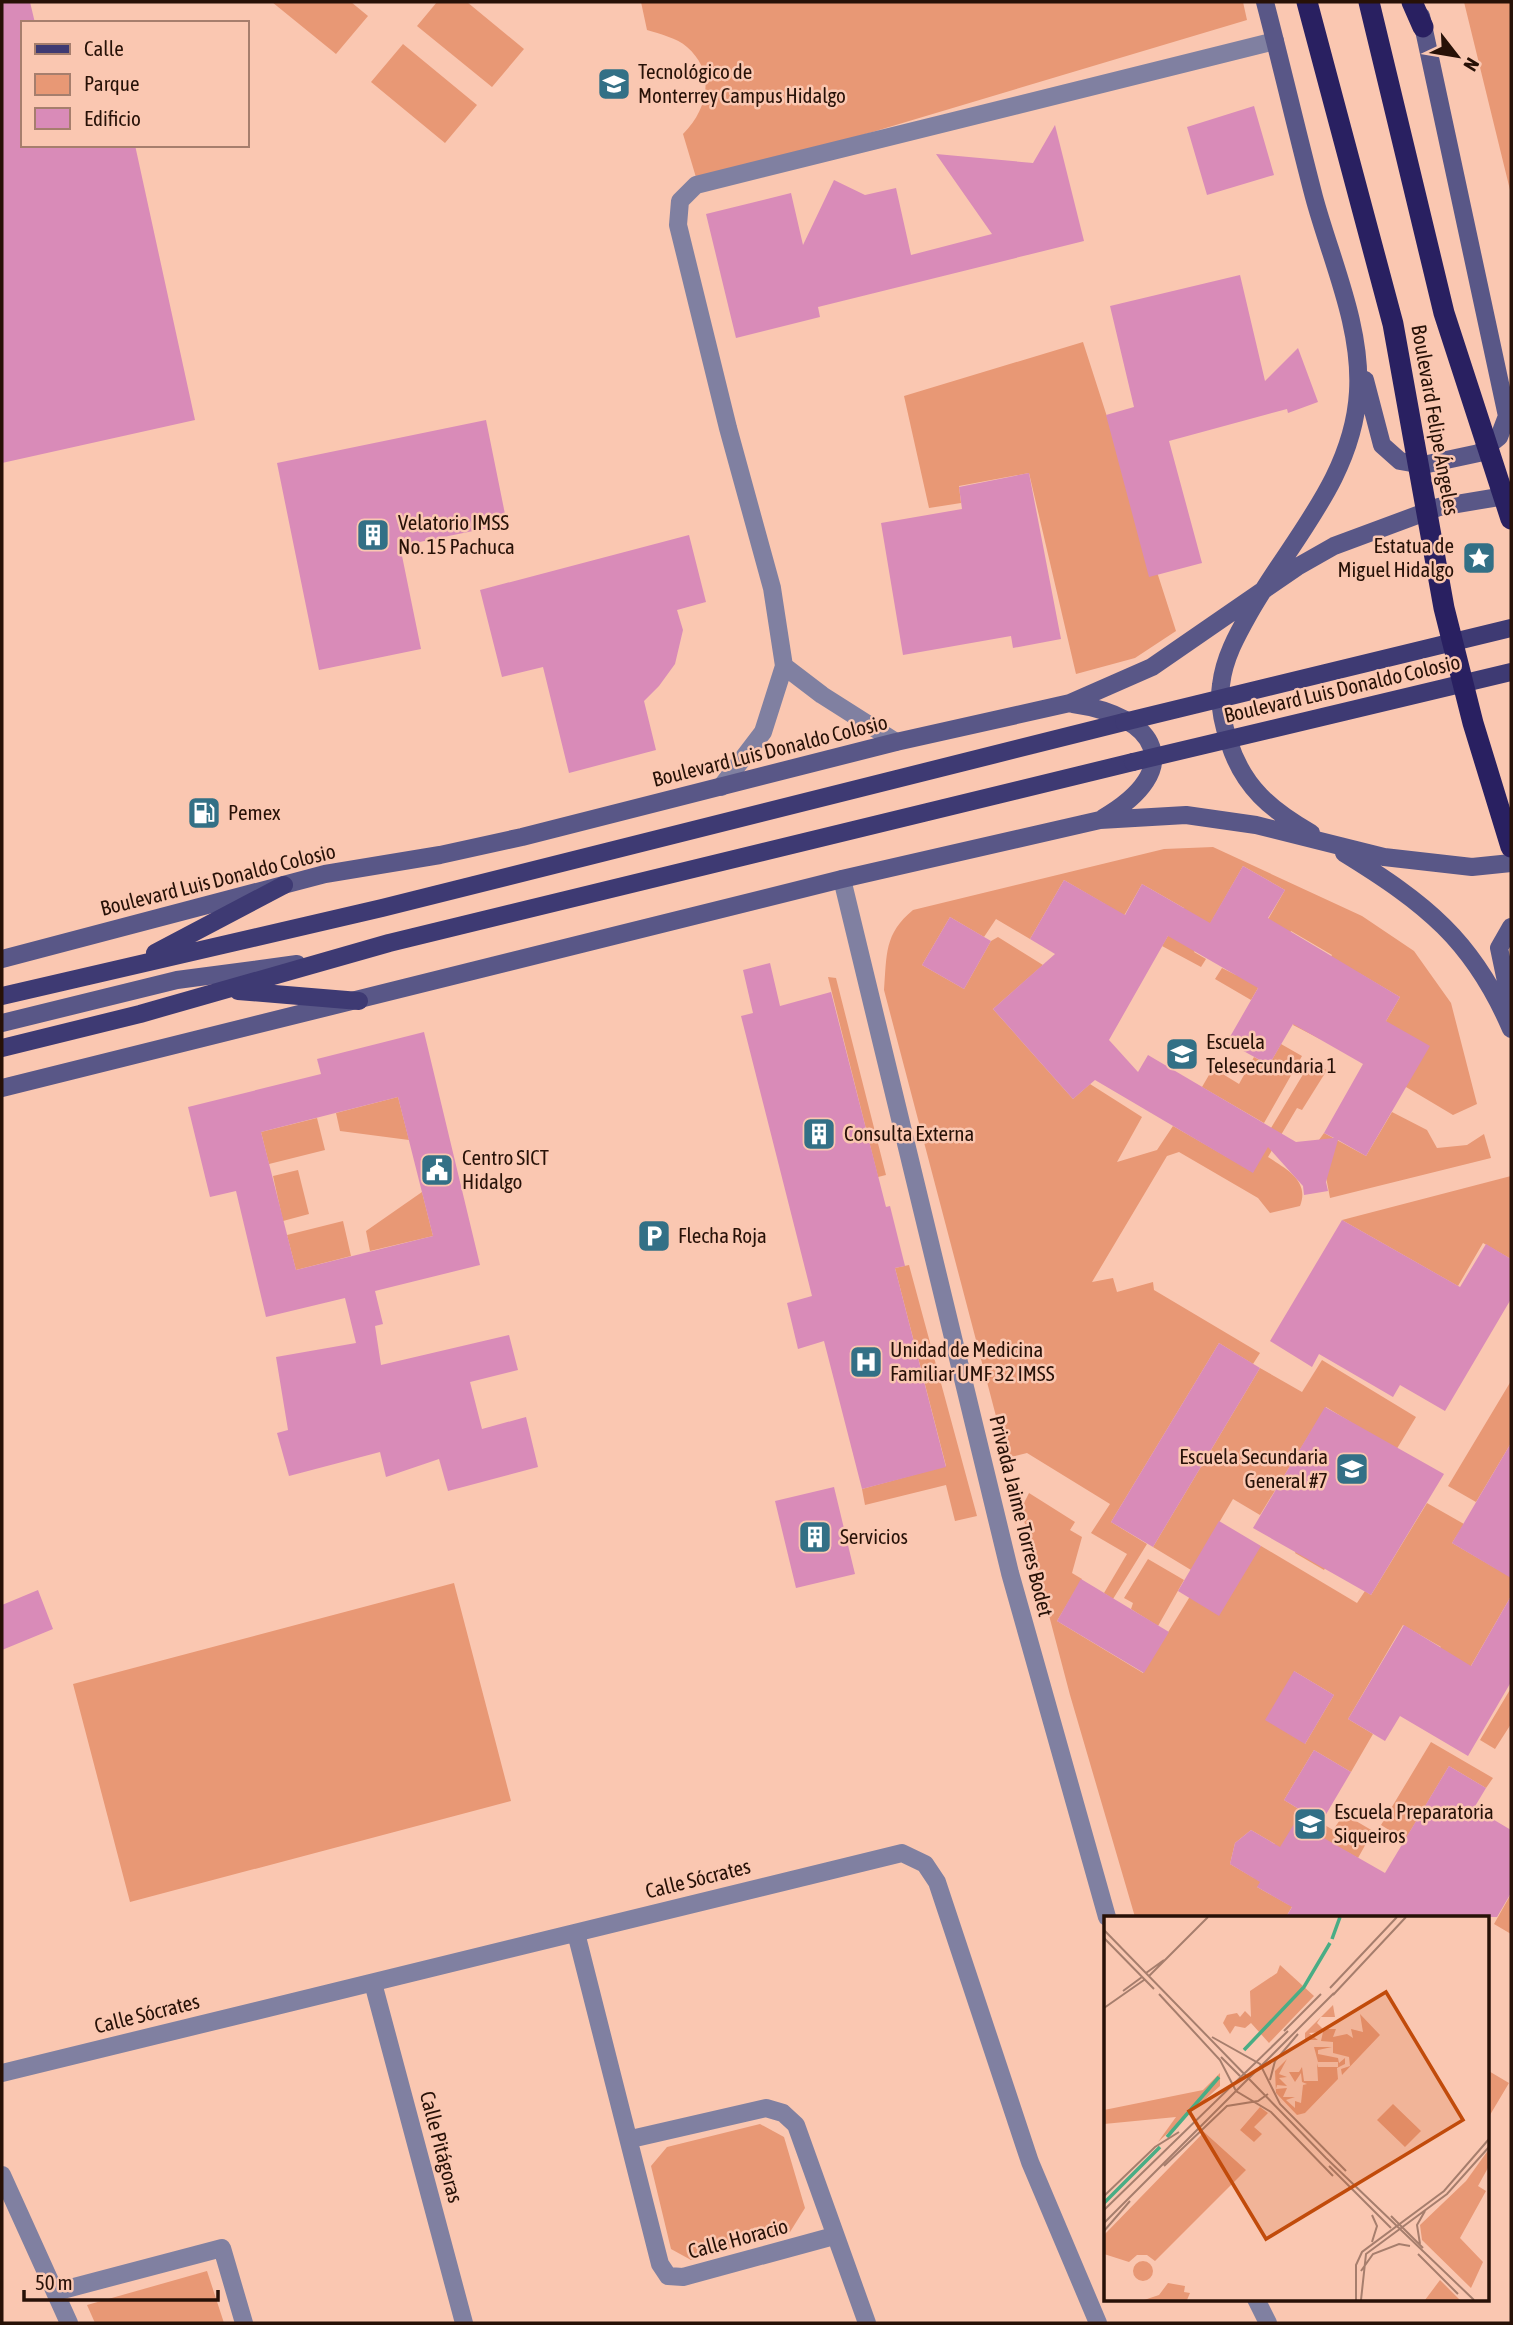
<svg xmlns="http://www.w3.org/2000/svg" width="1513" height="2325" font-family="'Asap Condensed',sans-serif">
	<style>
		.green { fill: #e89875; fill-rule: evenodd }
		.building { fill: #d98bb8; fill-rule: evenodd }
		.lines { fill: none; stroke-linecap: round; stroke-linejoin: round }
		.street { stroke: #8080a1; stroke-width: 18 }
		.secondary { stroke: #595787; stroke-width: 18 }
		.primary { stroke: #3e3a73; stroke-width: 18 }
		.highway { stroke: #292061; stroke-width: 21 }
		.primary-bridge { stroke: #3e3a73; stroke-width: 18 }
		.highway-bridge { stroke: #292061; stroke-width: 21 }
		.labels { text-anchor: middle; stroke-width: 5; stroke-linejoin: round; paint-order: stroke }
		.poi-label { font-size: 21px; fill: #271107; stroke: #fac7b1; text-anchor: start }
		.street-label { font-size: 21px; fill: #271107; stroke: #fac7b1 }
		.inset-river { fill: none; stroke: #49ad85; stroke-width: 3.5 }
		.inset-road { fill: none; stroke: #a67e6d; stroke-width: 2 }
		.view { fill: #c14b0b; fill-opacity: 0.15; stroke: #c14b0b; stroke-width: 3.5 }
		.inset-edge { fill: none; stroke: #271107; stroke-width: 3.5 }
	</style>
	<rect width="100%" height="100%" fill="#fac7b1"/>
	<path class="green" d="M 272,2 L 351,2 L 368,16 L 336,54 Z
		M 437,2 L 467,2 L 524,49 L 492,87 L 417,26 Z
		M 641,2 L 1243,2 L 1247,20 L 698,184 L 683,134 C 707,110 717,73 687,47 C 677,38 660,34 647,30 Z
		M 1464,2 L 1511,2 L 1511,194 Z
		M 403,44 L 477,105 L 445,143 L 371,82 Z
		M 1083,342 L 1176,631 L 1135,658 L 1076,674 L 1029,473 L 959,486 L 961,503 L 929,508 L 904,396 Z
		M 1213,847 L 1362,916 L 1414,951 L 1451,1003 L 1477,1104 L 1453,1115 L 1406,1087 L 1386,1021 L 1400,997 L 1359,973 L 1320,1039 L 1293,1025 L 1332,955 L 1291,931 L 1251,1000 L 1215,979 L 1222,968 L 1236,975 L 1285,890 L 1243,866 L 1194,952 L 1206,959 L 1201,967 L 1162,946 L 1184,908 L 1142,884 L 1079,995 L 1105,904 L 1064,880 L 1030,939 L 996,919 L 984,937 L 950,917 L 922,965 L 964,989 L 991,941 L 998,937 L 1043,965 L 993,1009 L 1073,1099 L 1090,1084 L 1142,1117 L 1117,1162 L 1157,1150 L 1173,1126 L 1253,1172 L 1271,1128 L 1311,1061 L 1327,1070 L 1302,1110 L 1297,1108 L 1268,1157 C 1286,1169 1310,1181 1300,1206 L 1270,1213 L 1258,1198 L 1179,1152 L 1167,1156 L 1092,1282 L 1113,1278 L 1117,1292 L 1153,1282 L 1154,1290 L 1260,1353 L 1253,1364 L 1219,1343 L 1111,1522 L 1147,1544 L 1113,1599 L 1104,1593 L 1127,1554 L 1091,1533 L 1110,1504 L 1027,1453 L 1007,1458 L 884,990 C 887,954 884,934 913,910 L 1164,849 Z
		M 828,977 L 836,978 L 886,1175 L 878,1177 Z
		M 1281,1044 L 1302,1056 L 1264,1123 L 1202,1087 L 1213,1068 L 1239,1084 L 1254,1057 L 1269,1065 Z
		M 398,1097 L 409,1140 L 340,1131 L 336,1113 Z
		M 1392,1112 L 1427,1130 L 1437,1148 L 1467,1145 L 1484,1134 L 1491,1158 L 1330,1198 L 1319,1140 L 1324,1133 L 1366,1156 Z
		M 317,1118 L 325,1150 L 269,1164 L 261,1132 Z
		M 298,1170 L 309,1214 L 283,1221 L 273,1176 Z
		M 1511,1176 L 1511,1259 L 1483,1243 L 1458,1286 L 1342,1220 Z
		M 422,1192 L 433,1236 L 370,1251 L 366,1231 Z
		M 343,1221 L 351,1256 L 296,1270 L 287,1235 Z
		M 909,1265 L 977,1516 L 955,1521 L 946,1485 L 865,1505 L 862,1489 L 946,1466 L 895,1268 Z
		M 1322,1360 L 1416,1417 L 1324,1570 L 1295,1553 L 1367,1432 L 1326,1407 L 1260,1515 L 1233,1499 L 1191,1570 L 1153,1547 L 1260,1368 L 1302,1392 Z
		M 1511,1381 L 1511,1443 L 1476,1502 L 1448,1486 Z
		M 1029,1493 L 1075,1522 L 1070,1530 L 1082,1537 L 1072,1573 L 1082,1579 L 1057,1621 L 1143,1673 L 1189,1598 L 1261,1546 L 1357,1603 L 1365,1591 L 1371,1595 L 1427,1503 L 1464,1524 L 1452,1543 L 1495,1568 L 1511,1541 L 1511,1596 L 1453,1697 L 1422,1679 L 1441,1647 L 1403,1625 L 1348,1719 L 1373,1734 L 1351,1772 L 1314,1750 L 1284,1800 L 1333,1830 L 1344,1814 L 1373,1831 L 1358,1858 L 1329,1842 L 1286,1917 L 1135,1917 L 1070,1695 L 1021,1509 ZM 1294,1671 L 1334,1695 L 1305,1744 ZM 1251,1830 L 1275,1844 L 1254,1878 L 1230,1864 L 1235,1843 ZM 1316,1858 L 1289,1905 L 1257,1887 Z
		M 1148,1559 L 1184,1580 L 1158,1626 L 1131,1609 L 1133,1603 L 1124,1598 Z
		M 454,1583 L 511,1801 L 130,1902 L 73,1684 Z
		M 1511,1688 L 1511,1724 L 1495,1749 L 1480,1740 Z
		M 1431,1742 L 1493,1778 L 1486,1788 L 1449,1766 L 1405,1840 L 1381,1825 Z
		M 1511,1894 L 1511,1934 L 1494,1924 Z
		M 1487,2070 L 1509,2083 L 1487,2120 Z
		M 760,2124 L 784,2137 L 805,2208 L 790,2232 L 691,2260 L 671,2249 L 651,2166 L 667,2147 Z
		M 207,2271 L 224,2323 L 95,2323 L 87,2305 Z"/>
	<path class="building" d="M 2,2 L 30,2 L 35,23 L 23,23 L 23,145 L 135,145 L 195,420 L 2,463 Z
		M 1254,106 L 1274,175 L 1207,195 L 1187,127 Z
		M 1055,125 L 1084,241 L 818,307 L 820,317 L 736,338 L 706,214 L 791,193 L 803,245 L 834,180 L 865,195 L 896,188 L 911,255 L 992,234 L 936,154 L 1033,163 Z
		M 1240,275 L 1265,381 L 1298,348 L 1318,402 L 1288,413 L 1287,409 L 1169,441 L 1202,563 L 1149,577 L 1106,415 L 1134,407 L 1110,306 Z
		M 486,420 L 507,524 L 400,546 L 421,649 L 319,670 L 277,463 Z
		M 1029,473 L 1061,639 L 1013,648 L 1011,636 L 903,655 L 881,523 L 962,509 L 959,487 Z
		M 689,535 L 706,602 L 677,610 L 683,630 L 675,664 L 659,686 L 644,701 L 656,750 L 569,773 L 543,667 L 502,677 L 480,590 Z
		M 1487,546 L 1491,565 L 1471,570 L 1466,551 Z
		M 1243,866 L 1285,890 L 1268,918 L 1400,997 L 1386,1021 L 1430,1046 L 1366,1156 L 1338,1140 L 1326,1182 L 1328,1191 L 1304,1195 L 1303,1186 L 1268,1147 L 1253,1173 L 1095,1080 L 1073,1099 L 993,1009 L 1055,954 L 1030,939 L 1064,880 L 1125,915 L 1142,884 L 1210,923 ZM 1168,936 L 1258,988 L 1227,1042 L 1269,1065 L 1293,1024 L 1363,1064 L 1324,1133 L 1334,1138 L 1296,1142 L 1148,1055 L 1138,1072 L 1109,1040 Z
		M 950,917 L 991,941 L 964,989 L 922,965 Z
		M 770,963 L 780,1006 L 831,992 L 886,1207 L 890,1206 L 905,1266 L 895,1268 L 946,1467 L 862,1489 L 824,1341 L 798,1349 L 787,1303 L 812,1296 L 741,1016 L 753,1013 L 743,970 Z
		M 424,1032 L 480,1265 L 375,1291 L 383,1324 L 375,1326 L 381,1365 L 509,1335 L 518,1370 L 470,1382 L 482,1429 L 526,1417 L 538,1467 L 448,1491 L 439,1459 L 386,1477 L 380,1452 L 289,1476 L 277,1433 L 288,1430 L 276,1357 L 356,1343 L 345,1298 L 266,1317 L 236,1191 L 210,1197 L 188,1107 L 321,1074 L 317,1059 ZM 398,1097 L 433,1236 L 296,1270 L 261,1132 Z
		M 1342,1220 L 1460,1287 L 1486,1244 L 1511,1259 L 1511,1299 L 1445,1411 L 1400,1385 L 1393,1397 L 1319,1354 L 1312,1367 L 1270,1341 Z
		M 1219,1343 L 1260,1368 L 1153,1547 L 1111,1522 Z
		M 1325,1407 L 1444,1474 L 1371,1595 L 1253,1528 Z
		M 1511,1443 L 1511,1578 L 1452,1543 Z
		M 834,1487 L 855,1574 L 796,1588 L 775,1501 Z
		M 1219,1521 L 1261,1546 L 1219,1616 L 1178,1591 Z
		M 1081,1579 L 1169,1632 L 1144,1673 L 1057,1621 Z
		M 38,1590 L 53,1629 L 2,1650 L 2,1605 Z
		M 1511,1596 L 1511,1682 L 1468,1756 L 1400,1716 L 1385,1741 L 1348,1719 L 1404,1625 L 1471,1666 Z
		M 1294,1671 L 1334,1695 L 1305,1744 L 1265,1720 Z
		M 1314,1750 L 1351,1772 L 1315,1833 L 1385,1873 L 1449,1766 L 1486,1788 L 1474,1808 L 1511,1830 L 1511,1893 L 1497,1917 L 1286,1917 L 1292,1907 L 1257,1887 L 1260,1882 L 1230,1864 L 1235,1843 L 1251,1830 L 1280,1847 L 1302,1811 L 1284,1800 Z"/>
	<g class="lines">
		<path class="street" d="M 784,666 L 822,695 L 896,742
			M 721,787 L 763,732 L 784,666 L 772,588 L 728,428 L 678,225 L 680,201 L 696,185 L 1275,41
			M 842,879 L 1010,1573 L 1107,1917
			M 576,1933 L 660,2264 L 668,2276 L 683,2277 L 834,2236
			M 373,1983 L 464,2323
			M 2,2073 L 902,1853 L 925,1864 L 937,1882 L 1030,2162 L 1098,2323
			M 631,2139 L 766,2108 L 783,2113 L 796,2125 L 867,2323
			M 2,2175 L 69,2323
			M 55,2292 L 222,2248 L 244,2323
			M 1256,2299 L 1268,2323"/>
		<path class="secondary" d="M 1265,2 C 1282,67 1297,132 1314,197 C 1331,260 1362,326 1358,392 C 1353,478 1291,540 1250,612 C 1237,635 1224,658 1221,685 C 1218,704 1223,724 1229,742 C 1243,787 1271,810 1311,833
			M 1365,380 L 1382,445 L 1400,461 L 1423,465 L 1479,453 L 1499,437 L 1507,416 L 1421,16
			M 1073,704 C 1158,716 1187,769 1103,818
			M 1344,853 C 1425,903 1473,940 1511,1029
			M 1511,927 L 1499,948 L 1511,1005
			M 2,959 L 325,874 L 440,855 L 522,837 L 896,742 L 1070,703 L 1152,667 L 1297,567 L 1334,546 L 1439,507 L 1511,495
			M 2,1023 L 177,980 L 297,964
			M 2,1088 L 842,879 L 1100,820 L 1186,815 L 1256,825 L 1384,857 L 1472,867 L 1511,863"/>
		<path class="primary" d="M 155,953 L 284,885
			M 238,991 L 359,1001
			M 2,996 L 382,908 L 1124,722
			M 2,1048 L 140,1014 L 389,943 L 1133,762"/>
		<path class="highway" d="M 1412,2 L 1423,27"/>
		<path class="primary-bridge" d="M 1124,722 L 1511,628
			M 1133,762 L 1511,672"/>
		<path class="highway-bridge" d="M 1307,2 L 1393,324 L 1444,608 L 1473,723 L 1511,847
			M 1369,2 L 1444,313 L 1511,519"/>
	</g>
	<defs>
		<symbol id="university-square" viewBox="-11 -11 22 22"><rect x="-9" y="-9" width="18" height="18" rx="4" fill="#337086" stroke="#fac7b1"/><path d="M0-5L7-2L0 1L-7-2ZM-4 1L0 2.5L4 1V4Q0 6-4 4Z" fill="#fff"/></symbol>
		<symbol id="building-square" viewBox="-11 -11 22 22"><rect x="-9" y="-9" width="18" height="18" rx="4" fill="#337086" stroke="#fac7b1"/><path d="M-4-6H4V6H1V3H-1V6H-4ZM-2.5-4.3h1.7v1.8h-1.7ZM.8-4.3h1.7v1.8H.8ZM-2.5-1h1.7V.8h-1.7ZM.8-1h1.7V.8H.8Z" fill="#fff"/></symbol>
		<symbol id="sight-square" viewBox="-11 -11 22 22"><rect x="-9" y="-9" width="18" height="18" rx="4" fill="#337086" stroke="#fac7b1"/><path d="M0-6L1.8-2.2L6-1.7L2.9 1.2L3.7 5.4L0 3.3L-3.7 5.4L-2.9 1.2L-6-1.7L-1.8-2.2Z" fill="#fff"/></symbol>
		<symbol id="fuel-square" viewBox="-11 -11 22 22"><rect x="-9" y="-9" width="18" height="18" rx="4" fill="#337086" stroke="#fac7b1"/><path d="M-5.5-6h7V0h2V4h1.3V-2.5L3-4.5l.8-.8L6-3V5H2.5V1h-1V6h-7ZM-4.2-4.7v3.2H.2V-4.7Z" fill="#fff"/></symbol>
		<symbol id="school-square" viewBox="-11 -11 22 22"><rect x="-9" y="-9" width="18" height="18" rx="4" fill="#337086" stroke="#fac7b1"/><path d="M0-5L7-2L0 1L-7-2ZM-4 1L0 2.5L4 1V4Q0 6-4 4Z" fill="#fff"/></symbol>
		<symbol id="civic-square" viewBox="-11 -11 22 22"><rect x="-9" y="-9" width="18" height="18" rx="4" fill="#337086" stroke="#fac7b1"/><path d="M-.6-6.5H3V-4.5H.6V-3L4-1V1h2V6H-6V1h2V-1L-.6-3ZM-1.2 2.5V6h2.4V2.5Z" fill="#fff"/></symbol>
		<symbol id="parking-square" viewBox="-11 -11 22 22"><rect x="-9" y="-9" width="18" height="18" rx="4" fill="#337086" stroke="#fac7b1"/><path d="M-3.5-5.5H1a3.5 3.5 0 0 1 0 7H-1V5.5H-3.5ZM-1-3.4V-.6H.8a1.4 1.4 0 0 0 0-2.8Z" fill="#fff"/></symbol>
		<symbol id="hospital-square" viewBox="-11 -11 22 22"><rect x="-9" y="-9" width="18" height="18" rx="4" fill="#337086" stroke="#fac7b1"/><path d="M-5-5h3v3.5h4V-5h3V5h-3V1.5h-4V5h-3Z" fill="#fff"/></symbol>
	</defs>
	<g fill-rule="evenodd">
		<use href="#university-square" x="595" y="65" width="38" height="38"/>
		<use href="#building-square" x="354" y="516" width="38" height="38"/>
		<use href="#sight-square" x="1460" y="539" width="38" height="38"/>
		<use href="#fuel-square" x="185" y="794" width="38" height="38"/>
		<use href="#school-square" x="1163" y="1035" width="38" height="38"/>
		<use href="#building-square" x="800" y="1115" width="38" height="38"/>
		<use href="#civic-square" x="418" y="1151" width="38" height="38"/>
		<use href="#parking-square" x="635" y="1217" width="38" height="38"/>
		<use href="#hospital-square" x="847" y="1343" width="38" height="38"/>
		<use href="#school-square" x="1333" y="1450" width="38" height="38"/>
		<use href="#building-square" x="796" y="1518" width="38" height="38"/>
		<use href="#school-square" x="1291" y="1805" width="38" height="38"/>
	</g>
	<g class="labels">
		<g class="poi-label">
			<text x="638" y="79">Tecnológico de<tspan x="638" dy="24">Monterrey Campus Hidalgo</tspan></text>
			<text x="398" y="530">Velatorio IMSS<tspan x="398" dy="24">No. 15 Pachuca</tspan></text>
			<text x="1454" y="553" text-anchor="end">Estatua de<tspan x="1454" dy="24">Miguel Hidalgo</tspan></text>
			<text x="228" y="820">Pemex</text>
			<text x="1206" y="1049">Escuela<tspan x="1206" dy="24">Telesecundaria 1</tspan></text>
			<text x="844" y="1141">Consulta Externa</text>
			<text x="462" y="1165">Centro SICT<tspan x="462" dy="24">Hidalgo</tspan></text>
			<text x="678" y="1243">Flecha Roja</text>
			<text x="890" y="1357">Unidad de Medicina<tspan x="890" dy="24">Familiar UMF 32 IMSS</tspan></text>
			<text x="1328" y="1464" text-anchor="end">Escuela Secundaria<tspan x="1328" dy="24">General #7</tspan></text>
			<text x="840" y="1544">Servicios</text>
			<text x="1334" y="1819">Escuela Preparatoria<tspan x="1334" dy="24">Siqueiros</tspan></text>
		</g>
		<g class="street-label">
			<text transform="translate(1435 420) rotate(80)" y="7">Boulevard Felipe Ángeles</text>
			<text transform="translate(1342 689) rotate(-13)" y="7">Boulevard Luis Donaldo Colosio</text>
			<text transform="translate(770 751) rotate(-14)" y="7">Boulevard Luis Donaldo Colosio</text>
			<text transform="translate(218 880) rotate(-14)" y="7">Boulevard Luis Donaldo Colosio</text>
			<text transform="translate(1021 1516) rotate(76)" y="7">Privada Jaime Torres Bodet</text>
			<text transform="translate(698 1879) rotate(-14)" y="7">Calle Sócrates</text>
			<text transform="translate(147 2014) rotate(-14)" y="7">Calle Sócrates</text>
			<text transform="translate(441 2147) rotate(75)" y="7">Calle Pitágoras</text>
			<text transform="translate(738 2239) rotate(-15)" y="7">Calle Horacio</text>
		</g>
	</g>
	<g transform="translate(1104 1916)">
		<rect width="385" height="385" fill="#fac7b1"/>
		<path d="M 176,49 L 210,80 L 165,127 L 147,107 L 141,112 L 131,110 L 126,118 L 119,107 L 123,99 L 133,97 L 136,101 L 141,95 L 147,101 L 146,75 L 173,57 ZM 229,89 L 231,101 L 217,101 L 213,107 L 219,113 L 232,113 L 229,121 L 243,118 L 249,122 L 247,113 L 259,116 L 256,98 L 276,119 L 238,159 L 237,153 L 246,150 L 245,141 L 229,137 L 229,126 L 217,125 L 219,116 L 205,117 L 214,124 L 201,124 L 201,117 ZM 210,131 L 228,131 L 214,134 L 214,138 L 234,142 L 235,147 L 241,142 L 241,148 L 233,152 L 234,163 L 201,197 L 193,199 L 172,177 L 171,155 L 183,143 L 175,158 L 183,161 L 175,162 L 183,170 L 173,169 L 172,173 L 183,172 L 179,181 L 191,181 L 182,184 L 191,192 L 191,185 L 197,187 L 199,169 L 203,168 L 198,166 L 197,157 L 191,166 L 185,156 L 195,156 L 198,151 L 200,165 L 214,165 L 213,147 L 214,151 L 234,151 L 234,146 L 214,146 ZM 116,157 L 116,170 L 54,226 L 72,201 L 0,208 L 0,194 L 99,174 ZM 289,188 L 317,215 L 301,231 L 273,204 ZM 156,191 L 164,197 L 150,211 L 158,218 L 150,226 L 136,214 ZM 100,216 L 142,254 L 51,345 L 43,339 L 33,339 L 25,346 L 0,338 L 0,319 ZM 385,233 L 385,250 L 374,270 L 382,275 L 356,322 L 379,346 L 367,372 L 318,324 L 316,309 L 362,265 ZM29 355a10 10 0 1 1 20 0a10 10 0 1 1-20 0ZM 336,364 L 356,384 L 321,384 ZM 64,367 L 81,370 L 80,376 L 86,377 L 83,384 L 40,384 L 55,379 Z" fill="#e89875"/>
		<path class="inset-river" d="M 228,23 L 236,1M 140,134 L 200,71 L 226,27M 63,221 L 115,161M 0,287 L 56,231"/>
		<path class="inset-road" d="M 0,14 L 222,242 L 370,384M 0,22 L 50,73M 42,57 L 60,44M 45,60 L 104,1M 226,72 L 293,1M 19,75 L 38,61M 55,78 L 116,144 L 132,175 L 167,196 L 229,260M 229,79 L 302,1M 0,92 L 40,64M 180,115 L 217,78M 108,121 L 156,148 L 176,188 L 242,255M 117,141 L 136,160M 166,164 L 171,145 L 194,118M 60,250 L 123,190 L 154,185 L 164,178M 225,250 L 287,312M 0,280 L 51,231 L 75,216M 0,294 L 184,115M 287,300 L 319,332M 0,307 L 230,77M 0,315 L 26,285M 268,326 L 273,310 L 268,299M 316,328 L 313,309 L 321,295M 314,338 L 354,378M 257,355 L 269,338 L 295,328 L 306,330M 252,384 L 252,349 L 258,336 L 340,275 L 385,223M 257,384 L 262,338 L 343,278 L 385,231"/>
		<path class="view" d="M 282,76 L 359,204 L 162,323 L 85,195 Z"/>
		<rect width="385" height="385" class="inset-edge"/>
	</g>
	<rect width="1513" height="2325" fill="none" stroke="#271107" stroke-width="7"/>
	<rect x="21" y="21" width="228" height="126" fill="#fac7b1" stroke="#a67e6d" stroke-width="2"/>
	<rect x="35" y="44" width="35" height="10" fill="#3e3a73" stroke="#a67e6d" stroke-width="2"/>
	<text x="84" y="56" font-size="21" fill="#271107">Calle</text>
	<rect x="35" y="74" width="35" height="21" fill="#e89875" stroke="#a67e6d" stroke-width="2"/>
	<text x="84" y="91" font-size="21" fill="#271107">Parque</text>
	<rect x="35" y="108" width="35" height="21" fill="#d98bb8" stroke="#a67e6d" stroke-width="2"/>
	<text x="84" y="126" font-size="21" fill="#271107">Edificio</text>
	<g transform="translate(1457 56) rotate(121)" stroke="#fac7b1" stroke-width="5" paint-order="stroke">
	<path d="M0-5L12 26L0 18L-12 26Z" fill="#271107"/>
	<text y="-10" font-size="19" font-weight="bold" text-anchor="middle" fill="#271107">N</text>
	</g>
	<path d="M24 2290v10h194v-10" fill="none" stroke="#271107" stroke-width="3.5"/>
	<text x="35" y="2290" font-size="21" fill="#271107" stroke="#fac7b1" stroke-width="5" paint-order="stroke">50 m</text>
</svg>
